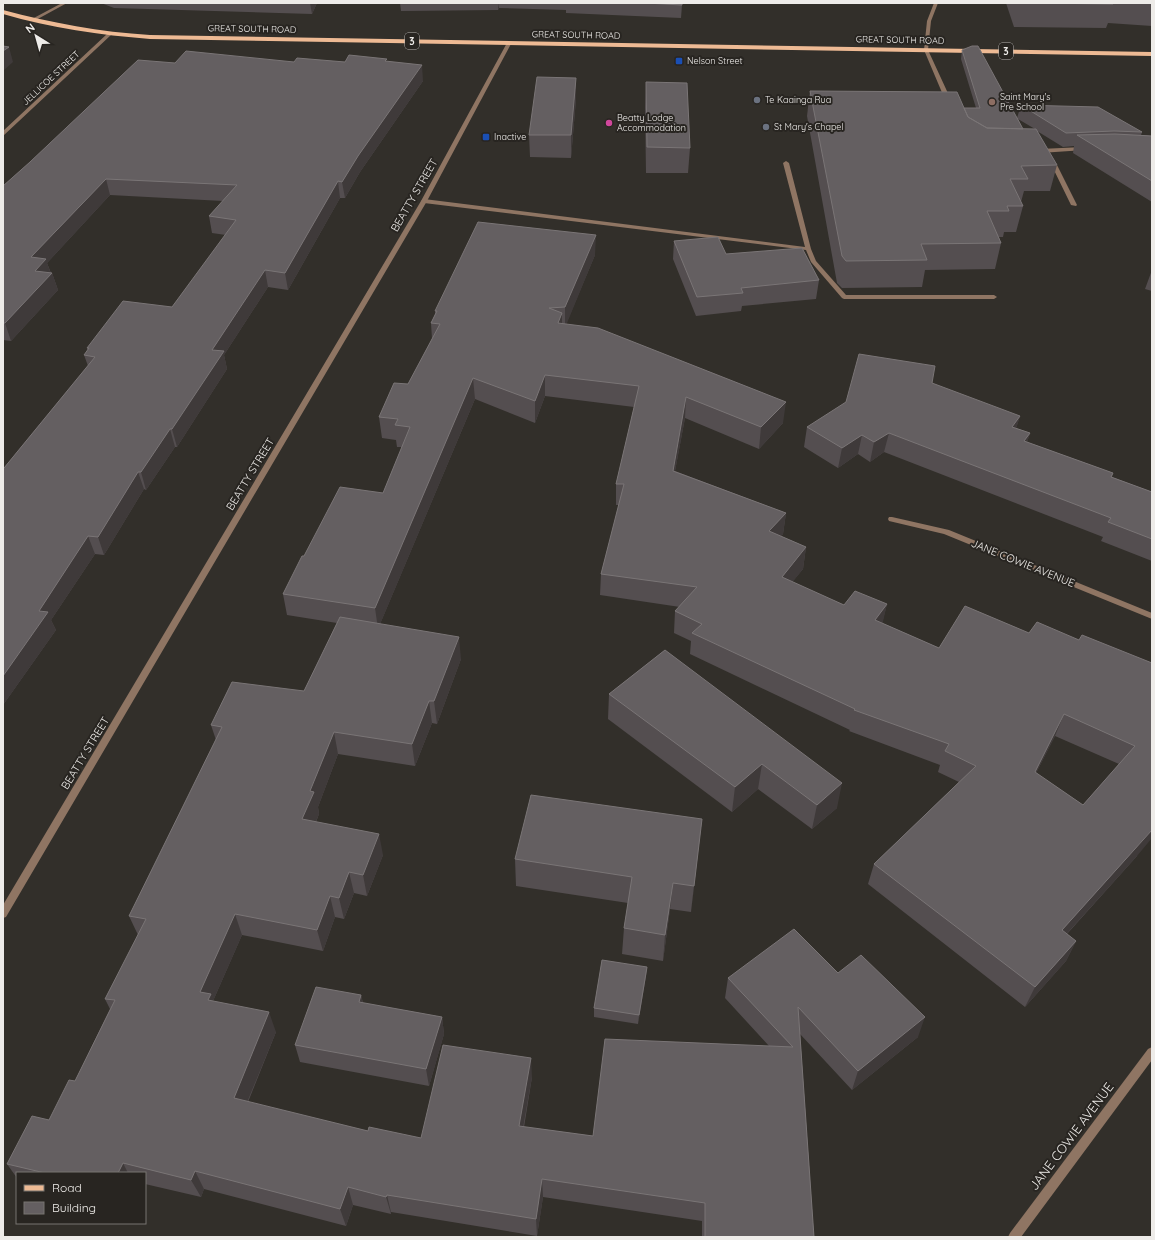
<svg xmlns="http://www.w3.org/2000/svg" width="1155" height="1240" font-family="Quicksand,sans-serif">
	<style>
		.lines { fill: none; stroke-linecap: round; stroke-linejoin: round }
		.lane { fill: #8f7563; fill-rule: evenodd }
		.street { fill: #8f7563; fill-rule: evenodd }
		.primary { fill: #eeba94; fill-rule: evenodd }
		.wall { fill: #544e50; fill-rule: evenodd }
		.shaded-wall { fill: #3f3a3a }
		.building { fill: #645f61; stroke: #7a7576; fill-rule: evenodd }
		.transit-dot { fill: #1a4fb4; stroke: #282521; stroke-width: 1.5 }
		.worship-dot { fill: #6b7280; stroke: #282521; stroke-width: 1.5 }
		.education-dot { fill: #8d6e63; stroke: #282521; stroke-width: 1.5 }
		.hotel-dot { fill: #d1479c; stroke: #282521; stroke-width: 1.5 }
		.labels { text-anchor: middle; stroke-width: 4; stroke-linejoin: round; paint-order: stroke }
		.far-street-label { font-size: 9px; fill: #eeece9; stroke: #282521 }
		.far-poi-label { font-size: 9px; fill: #eeece9; stroke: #282521; text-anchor: start }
		.shield { fill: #282521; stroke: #b3b0ad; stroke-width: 1 }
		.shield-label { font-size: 10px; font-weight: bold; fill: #eeece9 }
		.street-label { font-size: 11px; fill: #eeece9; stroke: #282521 }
		.near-street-label { font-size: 13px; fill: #eeece9; stroke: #282521 }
	</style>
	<rect width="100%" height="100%" fill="#322f2a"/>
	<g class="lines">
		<path class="lane" d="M 62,3 L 67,3 L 34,21 L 30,20 Z
			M 924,49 L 928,50 L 952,102 L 951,103 L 946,102 L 924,50 Z
			M 1083,147 L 1086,149 L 1085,150 L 1040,153 L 1037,151 L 1040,149 Z
			M 1048,159 L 1052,159 L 1056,163 L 1077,205 L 1076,206 L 1071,205 L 1051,164 L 1047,160 Z
			M 786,161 L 789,163 L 811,249 L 816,261 L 846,295 L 994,295 L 997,297 L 994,299 L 844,299 L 842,298 L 811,262 L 806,250 L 424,203 L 421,201 L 424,199 L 805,247 L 783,163 Z"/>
		<path class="street" d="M 934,3 L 938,3 L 931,21 L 928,50 L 926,51 L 924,50 L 927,21 Z
			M 107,34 L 111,35 L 3,136 L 3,131 Z
			M 508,41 L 512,42 L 427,201 L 6,917 L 3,918 L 3,905 L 421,201 Z
			M 889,517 L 892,517 L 949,530 L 1152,613 L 1152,619 L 944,534 L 889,521 L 888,519 Z
			M 1152,1047 L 1152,1060 L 1021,1237 L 1008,1237 L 1010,1233 L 1148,1049 Z"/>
		<path class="primary" d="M 3,10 C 52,23 100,32 150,35 L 1152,52 L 1152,56 L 150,39 C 100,35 51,28 3,14 Z"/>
	</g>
	<path class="wall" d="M 101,3 L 317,3 L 312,14 L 114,8 Z
		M 400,3 L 682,3 L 682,5 L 681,18 L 566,13 L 566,10 L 499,8 L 498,10 L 401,11 Z
		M 1006,3 L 1152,3 L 1152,26 L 1108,23 L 1106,28 L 1014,27 Z
		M 962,50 L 1017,118 L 1021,105 L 1142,132 L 1141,135 L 1152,136 L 1152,202 L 1073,153 L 1074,146 L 1063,147 L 1037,131 L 1057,165 L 1050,191 L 1024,191 L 1021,202 L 1023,206 L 1016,232 L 1004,232 L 1003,237 L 999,237 L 1001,243 L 995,269 L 925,270 L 922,287 L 842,288 L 837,283 L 807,116 L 810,91 L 964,108 L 976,108 L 961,59 ZM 1018,119 L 1035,129 L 1023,129 Z
		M 387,62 L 423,81 L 360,172 L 345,198 L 340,198 L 288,290 L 268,287 L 224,355 L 227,369 L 177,447 L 175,447 L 146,490 L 144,489 L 104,555 L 95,554 L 51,620 L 56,630 L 3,705 L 4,468 L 88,366 L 84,355 L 88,351 L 87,348 L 172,307 L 226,235 L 212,233 L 209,216 L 223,201 L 110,195 L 47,263 L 51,273 L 52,273 L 58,290 L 11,341 L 3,340 L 3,186 L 175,63 Z
		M 576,78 L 576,99 L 571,158 L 530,157 L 529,135 Z
		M 646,82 L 690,148 L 688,173 L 646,173 L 645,107 Z
		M 674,241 L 819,280 L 816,299 L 742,306 L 741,311 L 696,316 L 673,259 Z
		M 595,255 L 566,324 L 783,423 L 759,449 L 685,418 L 675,471 L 786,513 L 783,534 L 781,536 L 806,547 L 803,569 L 792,582 L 844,605 L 887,604 L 882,623 L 939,648 L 1029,633 L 1079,640 L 1152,663 L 1137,856 L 1067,934 L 1076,941 L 1066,961 L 1025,1007 L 868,884 L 874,864 L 959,782 L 938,772 L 940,765 L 849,731 L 850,730 L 690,654 L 691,641 L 674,633 L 675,611 L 680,607 L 600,595 L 601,574 L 619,505 L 616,505 L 616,484 L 634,407 L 545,396 L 535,423 L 475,399 L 380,624 L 461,659 L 437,724 L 432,723 L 415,766 L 338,754 L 318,807 L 319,814 L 316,822 L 383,855 L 367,896 L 354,893 L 344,919 L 335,917 L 323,951 L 242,935 L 213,1001 L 276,1032 L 248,1102 L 368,1131 L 421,1138 L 532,1077 L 524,1127 L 593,1136 L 769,1046 L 725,998 L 728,978 L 838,973 L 918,1037 L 852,1090 L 800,1034 L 814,1237 L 702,1237 L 702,1221 L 543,1197 L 537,1236 L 391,1212 L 391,1214 L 353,1205 L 346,1226 L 204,1189 L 201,1197 L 145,1184 L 145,1173 L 17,1173 L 17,1178 L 7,1164 L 49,1120 L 75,1081 L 110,1009 L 105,999 L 138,935 L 129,916 L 216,740 L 211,725 L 304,691 L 337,623 L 287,615 L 283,594 L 304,556 L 383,493 L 402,447 L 397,447 L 396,440 L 382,438 L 379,417 L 408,384 L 432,339 L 431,323 L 435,314 L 435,311 ZM 1055,736 L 1119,764 L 1083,805 L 1036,773 Z
		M 1152,270 L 1152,291 L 1145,289 Z
		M 1020,416 L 1016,428 L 1030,433 L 1027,442 L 1113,473 L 1112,477 L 1152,492 L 1152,561 L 1101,541 L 1103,537 L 884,452 L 870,462 L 858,454 L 838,468 L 804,447 L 807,427 Z
		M 665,650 L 837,808 L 812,829 L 758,789 L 732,812 L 608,719 L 609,694 Z
		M 702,819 L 691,912 L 670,909 L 663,961 L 622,954 L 624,928 L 628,903 L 516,886 L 515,859 Z
		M 647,967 L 646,976 L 638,1024 L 594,1017 L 594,1008 Z
		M 361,995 L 363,1003 L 442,1017 L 444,1034 L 429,1086 L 300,1062 L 295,1045 Z"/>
	<path class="shaded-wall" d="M 310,3 L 317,3 L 312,14 Z
		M 498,3 L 499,8 L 498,10 Z
		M 9,47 L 13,62 L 3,71 L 3,51 Z
		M 422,65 L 423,81 L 360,172 L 345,198 L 342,182 L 358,156 Z
		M 576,78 L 576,99 L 571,158 L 571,135 Z
		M 106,179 L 110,195 L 47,263 L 51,274 L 52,273 L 58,290 L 11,341 L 5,323 L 31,257 Z
		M 338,181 L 340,198 L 288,290 L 285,273 Z
		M 596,235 L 595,255 L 565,328 L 565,307 Z
		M 265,270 L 268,287 L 224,355 L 227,369 L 177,447 L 172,429 L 212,350 Z
		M 562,313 L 562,334 L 558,323 Z
		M 545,375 L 545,396 L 535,423 L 535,401 Z
		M 473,378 L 475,399 L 378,629 L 375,608 Z
		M 686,397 L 685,418 L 671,492 L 673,471 Z
		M 786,402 L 783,423 L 759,449 L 761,427 Z
		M 1020,416 L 1014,435 L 1012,427 Z
		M 170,429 L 175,447 L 146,490 L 141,472 Z
		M 889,433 L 884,452 L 870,462 L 874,442 Z
		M 1030,433 L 1024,452 L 1024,441 Z
		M 862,435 L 858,454 L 838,468 L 842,448 Z
		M 138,472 L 144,489 L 104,555 L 98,537 Z
		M 786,513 L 783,534 L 766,553 L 769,531 Z
		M 88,536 L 95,554 L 51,620 L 56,630 L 3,705 L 3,676 L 39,611 Z
		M 806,547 L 803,569 L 779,599 L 782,577 Z
		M 887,604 L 882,626 L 875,620 Z
		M 459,637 L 461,659 L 437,724 L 434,701 Z
		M 429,701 L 432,723 L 415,766 L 412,744 Z
		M 1064,714 L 1055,736 L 1026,793 L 1035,772 Z
		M 334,732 L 338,754 L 318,807 L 319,814 L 308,841 L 302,819 L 310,791 Z
		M 762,764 L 758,789 L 732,812 L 735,787 Z
		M 842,783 L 837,808 L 812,829 L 817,805 Z
		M 702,819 L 699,846 L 691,912 L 694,886 Z
		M 1152,830 L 1152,838 L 1137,856 L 1052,950 L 1062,930 Z
		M 379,834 L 383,855 L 367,896 L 363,875 Z
		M 349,872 L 354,893 L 344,919 L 339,898 Z
		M 673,883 L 670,909 L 663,961 L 665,935 Z
		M 330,896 L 335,917 L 323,951 L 317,930 Z
		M 235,914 L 242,935 L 213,1001 L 219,1014 L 200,992 Z
		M 1076,941 L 1066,961 L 1025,1007 L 1035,987 Z
		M 647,967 L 646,976 L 638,1024 L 639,1015 Z
		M 361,995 L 365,1013 L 359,1002 Z
		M 269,1012 L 276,1032 L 241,1117 L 234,1098 Z
		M 442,1017 L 444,1034 L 429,1086 L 426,1069 Z
		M 925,1017 L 918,1037 L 852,1090 L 858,1071 Z
		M 531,1058 L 532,1077 L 520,1145 L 519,1126 Z
		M 123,1163 L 128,1173 L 118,1173 Z
		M 195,1171 L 204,1189 L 201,1197 L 191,1180 Z
		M 542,1179 L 543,1197 L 537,1236 L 536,1219 Z
		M 348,1187 L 353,1205 L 346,1226 L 340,1209 Z
		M 387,1195 L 391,1212 L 391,1214 L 386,1197 Z"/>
	<path class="building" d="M 646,3 L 682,3 L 682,5 Z
		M 1034,3 L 1113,3 L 1113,4 Z
		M 3,46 L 9,47 L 3,51 Z
		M 972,46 L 978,46 L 1023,129 L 987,128 L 968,117 L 964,108 L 980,108 L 962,50 Z
		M 186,51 L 294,62 L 297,58 L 345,62 L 349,55 L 387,59 L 385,61 L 422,65 L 358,156 L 342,182 L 338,181 L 285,273 L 265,270 L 212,350 L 224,351 L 172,429 L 170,429 L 141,472 L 138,472 L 98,537 L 88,536 L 39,611 L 48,612 L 3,676 L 3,468 L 4,468 L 95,357 L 84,355 L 89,348 L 87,348 L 123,301 L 172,307 L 236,220 L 209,216 L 237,185 L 106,179 L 31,257 L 46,259 L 35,271 L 52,273 L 5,323 L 3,323 L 3,186 L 30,162 L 138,60 L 175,63 Z
		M 537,77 L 576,78 L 571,135 L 529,135 Z
		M 646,82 L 687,83 L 690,148 L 647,147 Z
		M 810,91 L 957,92 L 968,117 L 987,128 L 1036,129 L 1057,165 L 1021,166 L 1028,179 L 1010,179 L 1023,206 L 1007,206 L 1009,211 L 987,211 L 1001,243 L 921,244 L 927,260 L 846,261 L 842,256 Z
		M 1021,105 L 1098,107 L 1142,132 L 1114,131 L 1066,133 Z
		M 1115,134 L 1152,136 L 1152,181 L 1077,135 Z
		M 478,222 L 596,235 L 565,307 L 549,308 L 562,313 L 558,323 L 598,328 L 786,402 L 761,427 L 686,397 L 673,471 L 786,513 L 769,531 L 806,547 L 782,577 L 844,605 L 855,591 L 887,604 L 875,620 L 939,648 L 965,606 L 1029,633 L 1037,622 L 1079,640 L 1082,635 L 1152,663 L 1152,830 L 1062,930 L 1076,941 L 1035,987 L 874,864 L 976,766 L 945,751 L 949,744 L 854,710 L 855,709 L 692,633 L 702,624 L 675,611 L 697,587 L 601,574 L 624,484 L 616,484 L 639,386 L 545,375 L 535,401 L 473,378 L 375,608 L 283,594 L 302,556 L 304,556 L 340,487 L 383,493 L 410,427 L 395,425 L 398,419 L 379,417 L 394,383 L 408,384 L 440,324 L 431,323 L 437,311 L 435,311 ZM 1064,714 L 1135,746 L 1083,805 L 1035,772 Z
		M 718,237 L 726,254 L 802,248 L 819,280 L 741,288 L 743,293 L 697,297 L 674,241 Z
		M 859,354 L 935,366 L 932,383 L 1020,416 L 1012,427 L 1030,433 L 1024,441 L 1113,473 L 1111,477 L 1152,492 L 1152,539 L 1108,522 L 1111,518 L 889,433 L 874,442 L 862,435 L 842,448 L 807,427 L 846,402 Z
		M 340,617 L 459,637 L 434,701 L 429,701 L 412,744 L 334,732 L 310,791 L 314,792 L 302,819 L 379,834 L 363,875 L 349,872 L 339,898 L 330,896 L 317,930 L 235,914 L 200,992 L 211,994 L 208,1000 L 269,1012 L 234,1098 L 368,1131 L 369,1127 L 421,1138 L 443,1045 L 531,1058 L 519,1126 L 593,1136 L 605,1039 L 793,1047 L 728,978 L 794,929 L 838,973 L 861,955 L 925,1017 L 858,1071 L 798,1007 L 814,1237 L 705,1237 L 705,1203 L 542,1179 L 536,1219 L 387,1195 L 386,1197 L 348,1187 L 340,1209 L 195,1171 L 191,1180 L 123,1163 L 118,1173 L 45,1173 L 7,1164 L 32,1116 L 49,1120 L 69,1080 L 75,1081 L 115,1000 L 105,999 L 146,919 L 129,916 L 222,727 L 211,725 L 232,682 L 304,691 Z
		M 665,650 L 842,783 L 817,805 L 762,764 L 735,787 L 609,694 Z
		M 531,795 L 702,819 L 694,886 L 673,883 L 665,935 L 624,928 L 632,877 L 515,859 Z
		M 602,960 L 647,967 L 639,1015 L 594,1008 Z
		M 316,987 L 361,995 L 359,1002 L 442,1017 L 426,1069 L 295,1045 Z"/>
	<g class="transit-dot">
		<rect x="675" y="57" width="8" height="8" rx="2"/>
		<rect x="482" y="133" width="8" height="8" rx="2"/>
	</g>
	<g class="worship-dot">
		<circle cx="757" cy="100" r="4"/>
		<circle cx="766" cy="127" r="4"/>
	</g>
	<circle class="education-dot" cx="992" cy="102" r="4"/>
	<circle class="hotel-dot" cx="609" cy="123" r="4"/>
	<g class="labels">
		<g class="far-street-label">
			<text transform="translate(252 29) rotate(1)" y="3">GREAT SOUTH ROAD</text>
			<text transform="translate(576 35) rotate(1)" y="3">GREAT SOUTH ROAD</text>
			<text transform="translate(900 40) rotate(1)" y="3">GREAT SOUTH ROAD</text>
			<text transform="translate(51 78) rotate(-43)" y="3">JELLICOE STREET</text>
		</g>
		<g class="far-poi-label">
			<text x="687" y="64">Nelson Street</text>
			<text x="1000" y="100">Saint Mary's<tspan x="1000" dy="10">Pre School</tspan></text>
			<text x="765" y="103">Te Kaainga Rua</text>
			<text x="617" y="121">Beatty Lodge<tspan x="617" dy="10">Accommodation</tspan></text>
			<text x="774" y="130">St Mary's Chapel</text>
			<text x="494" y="140">Inactive</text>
		</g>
		<g class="shield">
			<rect x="405" y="33" width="14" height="16" rx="3"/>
			<rect x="999" y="43" width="14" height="16" rx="3"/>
		</g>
		<g class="shield-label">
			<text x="412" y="45">3</text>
			<text x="1006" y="55">3</text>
		</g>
		<g class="street-label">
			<text transform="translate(414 195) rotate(-60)" y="4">BEATTY STREET</text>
			<text transform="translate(250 474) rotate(-59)" y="4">BEATTY STREET</text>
			<text transform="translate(1023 563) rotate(22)" y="4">JANE COWIE AVENUE</text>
			<text transform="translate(85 753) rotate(-59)" y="4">BEATTY STREET</text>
		</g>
		<g class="near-street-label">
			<text transform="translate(1071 1136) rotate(-53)" y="5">JANE COWIE AVENUE</text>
		</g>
	</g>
	<rect width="1155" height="1240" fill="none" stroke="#eeece9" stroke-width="8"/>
	<rect x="16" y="1172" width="130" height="52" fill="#282521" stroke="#777571"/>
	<rect x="24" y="1185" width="20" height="6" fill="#eeba94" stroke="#777571"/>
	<text x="52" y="1192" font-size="12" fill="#eeece9">Road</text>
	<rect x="24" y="1202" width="20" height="12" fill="#645f61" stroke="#777571"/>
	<text x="52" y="1212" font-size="12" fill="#eeece9">Building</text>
	<g transform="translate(36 36) rotate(323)" stroke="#282521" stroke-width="3" paint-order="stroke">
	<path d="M0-3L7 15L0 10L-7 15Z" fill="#eeece9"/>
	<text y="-6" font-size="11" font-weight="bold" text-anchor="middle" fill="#eeece9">N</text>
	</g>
</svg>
